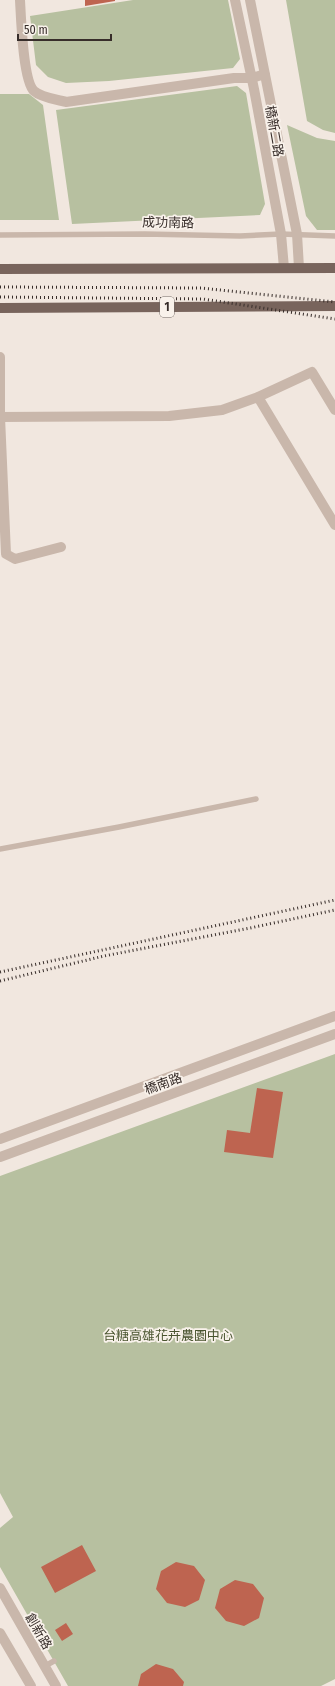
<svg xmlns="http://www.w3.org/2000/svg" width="335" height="1686" font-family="'Fira Sans Condensed','Noto Sans TC',sans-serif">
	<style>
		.green { fill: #b7c0a0 }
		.building { fill: #be6450 }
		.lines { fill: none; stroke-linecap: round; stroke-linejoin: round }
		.service { stroke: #c9b7ab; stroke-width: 5.5 }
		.minor { stroke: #c9b7ab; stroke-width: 10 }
		.tertiary { stroke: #c9b7ab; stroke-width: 10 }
		.primary { stroke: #78645c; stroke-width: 10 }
		.rail { stroke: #372d2a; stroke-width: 3; stroke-dasharray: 1 3; stroke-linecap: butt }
		.labels { text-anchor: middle; stroke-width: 3.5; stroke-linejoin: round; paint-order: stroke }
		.shield { fill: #f9f2eb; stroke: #716864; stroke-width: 1 }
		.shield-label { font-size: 12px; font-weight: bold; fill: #372d2a }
		.street-label { font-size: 13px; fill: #372d2a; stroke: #f9f2eb }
		.park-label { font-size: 13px; fill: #49542f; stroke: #f9f2eb }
	</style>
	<rect width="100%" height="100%" fill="#f1e7df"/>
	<path class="green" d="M 133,0 L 228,0 L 240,59 L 233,68 L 109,81 L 66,83 L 48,77 L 36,65 L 30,16 Z
		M 286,0 L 335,0 L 335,133 L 323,130 L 307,121 Z
		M 237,86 L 246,93 L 265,204 L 260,215 L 72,224 L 56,110 Z
		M 0,94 L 29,94 L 43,105 L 59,220 L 0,220 Z
		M 287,125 L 317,138 L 335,141 L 335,230 L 317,230 L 306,216 Z
		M 335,1054 L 335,1679 L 321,1686 L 68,1686 L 0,1567 L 0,1528 L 13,1517 L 0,1493 L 0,1176 Z"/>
	<path class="building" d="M 85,0 L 115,0 L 115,1 L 85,6 Z
		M 257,1088 L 283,1092 L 273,1158 L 224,1152 L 227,1130 L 250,1133 Z
		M 82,1545 L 96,1571 L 55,1593 L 41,1567 Z
		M 176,1562 L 194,1566 L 205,1580 L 199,1600 L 185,1607 L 167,1603 L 156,1589 L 161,1571 Z
		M 235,1580 L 253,1584 L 264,1598 L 259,1618 L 244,1626 L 226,1621 L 215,1608 L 220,1589 Z
		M 66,1623 L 73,1634 L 62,1641 L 55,1630 Z
		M 156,1664 L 173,1669 L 184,1682 L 183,1686 L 138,1686 L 141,1674 Z"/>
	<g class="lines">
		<path class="service" d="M 0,235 L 145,234 L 240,236 L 281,234 L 335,236
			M 0,849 L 119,827 L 256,799
			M 45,1666 L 54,1661"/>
		<path class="minor" d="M 20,0 C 21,17 23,81 34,91 C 42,98 56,99 66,102 L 234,78 L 252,78 L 265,74
			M 235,0 L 254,89 L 281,234 L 284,268
			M 250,0 L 297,234 L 299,268
			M 0,357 L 0,417 L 6,554 L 15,559 L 61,547
			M 258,397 L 335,525
			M 0,417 L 169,416 L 222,410 L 258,397 L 312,372 L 335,410
			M 0,1588 L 56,1686
			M 0,1633 L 31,1686"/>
		<path class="tertiary" d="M 0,1139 L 335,1016
			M 0,1157 L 335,1034"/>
		<path class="primary" d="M 0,269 L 335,268
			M 0,308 L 335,306"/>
		<path class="rail" d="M 0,287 L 201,288 L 335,302
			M 0,297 L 203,299 L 335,319
			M 0,972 L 335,900
			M 0,981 L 104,956 L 250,928 L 335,910"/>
	</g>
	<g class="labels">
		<rect class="shield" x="160" y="297" width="14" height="20" rx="3"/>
		<g class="shield-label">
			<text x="167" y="311">1</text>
		</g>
		<g class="street-label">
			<text transform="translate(275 131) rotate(80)" y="5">橋新二路</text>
			<text transform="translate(168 222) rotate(1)" y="5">成功南路</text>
			<text transform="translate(163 1083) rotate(-20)" y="5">橋南路</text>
			<text transform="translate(39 1631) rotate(60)" y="5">創新路</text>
		</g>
		<g class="park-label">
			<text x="168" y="1340">台糖高雄花卉農園中心</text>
		</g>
	</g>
	<path d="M18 34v6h93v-6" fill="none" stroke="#372d2a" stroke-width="2"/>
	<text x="24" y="34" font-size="12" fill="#372d2a" stroke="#f9f2eb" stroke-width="3" paint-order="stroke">50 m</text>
</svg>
